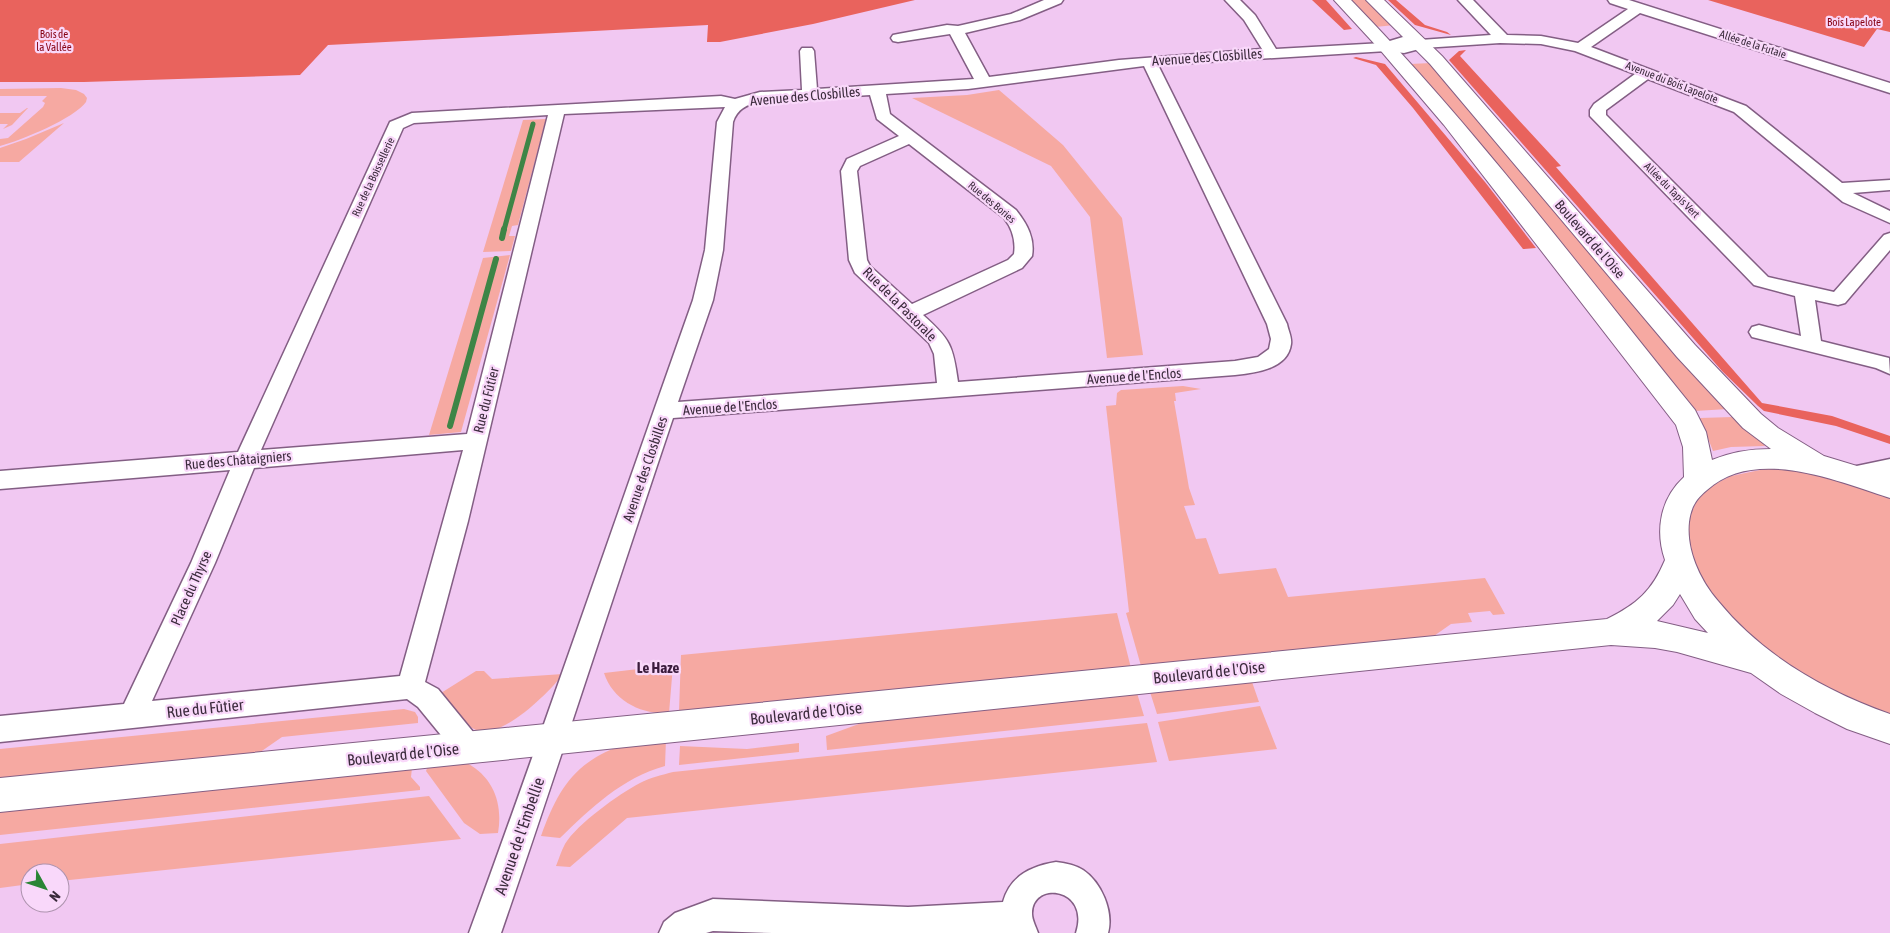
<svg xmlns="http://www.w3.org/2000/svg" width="1890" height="933" font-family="'Asap Condensed',sans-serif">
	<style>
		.green { fill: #f6a9a2 }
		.forest { fill: #e9635d }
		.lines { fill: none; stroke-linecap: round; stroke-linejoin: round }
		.stream-far1 { stroke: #3e8546; stroke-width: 5 }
		.stream { stroke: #3e8546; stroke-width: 6 }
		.minor-casing { stroke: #835e84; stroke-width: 3 }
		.major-casing { stroke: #835e84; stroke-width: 2 }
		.minor { fill: #fff; fill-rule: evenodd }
		.major { fill: #fff; fill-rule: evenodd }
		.labels { text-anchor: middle; stroke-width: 4.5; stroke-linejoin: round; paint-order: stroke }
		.far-park-label { font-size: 11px; fill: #860111; stroke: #f9d8fa }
		.far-street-label { font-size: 11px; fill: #3b2b3c; stroke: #f9d8fa }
		.street-label { font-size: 14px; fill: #3b2b3c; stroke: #f9d8fa }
		.neighbourhood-label { font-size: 15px; font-weight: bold; fill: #3b1c3d; stroke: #f9d8fa }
		.near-street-label { font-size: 16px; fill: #3b2b3c; stroke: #f9d8fa }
	</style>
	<rect width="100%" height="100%" fill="#f1c8f2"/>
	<path class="green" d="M 1347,0 L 1369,0 L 1395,25 L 1375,27 Z
		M 1431,63 L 1728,409 L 1695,411 L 1410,64 Z
		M 61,88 L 76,90 L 84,94 L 87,98 L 86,102 C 75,118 20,141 0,146 L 0,139 L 8,138 L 43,107 L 45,103 L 42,101 L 47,96 L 0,96 L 0,89 Z
		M 999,90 L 1063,145 L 1122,218 L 1143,355 L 1107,358 L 1090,217 L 1051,166 L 912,98 L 967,95 Z
		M 27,108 L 28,108 L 12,125 L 3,129 L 8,124 L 0,124 L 0,113 L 20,113 Z
		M 546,119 L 518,225 L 512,226 L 509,236 L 515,236 L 511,251 L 483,252 L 523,120 Z
		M 64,123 L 19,162 L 0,162 L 0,148 L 26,139 Z
		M 510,255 L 461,432 L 429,435 L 483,258 Z
		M 1183,386 L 1201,389 L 1175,393 L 1176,401 L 1174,401 L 1189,488 L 1195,505 L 1184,506 L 1196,539 L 1206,538 L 1219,574 L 1276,568 L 1288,597 L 1485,578 L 1505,614 L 1493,615 L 1490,611 L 1468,613 L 1472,622 L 1451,624 L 1431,638 L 1141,666 L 1126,613 L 1129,612 L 1106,406 L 1116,405 L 1117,393 L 1121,390 Z
		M 1733,417 L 1763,443 L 1765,446 L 1731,447 L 1713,451 L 1700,418 Z
		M 1765,469 C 1812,469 1847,481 1890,496 L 1890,717 L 1838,698 L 1742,633 L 1700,578 L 1688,543 L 1688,528 L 1691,514 L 1696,502 L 1705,491 L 1717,483 L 1731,476 Z
		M 1117,613 L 1131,668 L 679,711 L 681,655 Z
		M 673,665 L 669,713 C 642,715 613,701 604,673 Z
		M 476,671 L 484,671 L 492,679 L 563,674 C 549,693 500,741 476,730 C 464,725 450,703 441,693 Z
		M 1252,682 L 1259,702 L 1157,714 L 1150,692 Z
		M 1137,693 L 1144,716 L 827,750 L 826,736 L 867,721 Z
		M 1260,706 L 1277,749 L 1169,761 L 1158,722 Z
		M 404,709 L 415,712 L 418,717 L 418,723 L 282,737 L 256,755 L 0,781 L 0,749 Z
		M 1147,723 L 1157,762 L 627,818 L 570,867 L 556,866 C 559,859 561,851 565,844 C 577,824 619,794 640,783 C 651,777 662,775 673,772 Z
		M 666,739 L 665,766 C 622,778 591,808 560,838 L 541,836 C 557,792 573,763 620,746 C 633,741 651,741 666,739 Z
		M 799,743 L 799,752 L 679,765 L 680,746 L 747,749 Z
		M 467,763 C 494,778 503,804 498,833 L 480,834 L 464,823 L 426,771 L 428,766 Z
		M 412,768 L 411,777 L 420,787 L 420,790 L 0,835 L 0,810 Z
		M 429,796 L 461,839 L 60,881 L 60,873 L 30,873 L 30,884 L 0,888 L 0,844 Z"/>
	<path class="forest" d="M 0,0 L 915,0 L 813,24 L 720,42 L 707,42 L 708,25 L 328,45 L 300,75 L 84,82 L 0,82 Z
		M 1312,0 L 1326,0 L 1352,29 L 1344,30 Z
		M 1388,0 L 1396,0 L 1425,25 L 1447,32 L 1451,35 L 1415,25 Z
		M 1708,0 L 1890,0 L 1890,32 L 1877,29 L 1864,47 Z
		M 1466,50 L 1460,56 L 1561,166 L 1556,167 L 1762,403 L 1832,416 L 1890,436 L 1890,444 L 1836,426 L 1764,411 L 1758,406 L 1722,371 L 1449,60 L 1459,51 Z
		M 1356,57 L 1385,64 L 1485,182 L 1536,248 L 1523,249 L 1413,108 L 1376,65 L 1353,58 Z"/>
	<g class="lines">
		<path class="stream-far1" d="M 504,230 L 533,124"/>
		<path class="stream" d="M 502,238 L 504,229
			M 450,426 L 496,259"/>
		<defs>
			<path id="minor" d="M 1044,0 L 1063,0 L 1061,3 L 1020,20 L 965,33 L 989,77 L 1119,60 L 1262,49 L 1244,20 L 1225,0 L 1240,0 L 1255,15 L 1276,49 L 1383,43 L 1403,37 L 1420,40 L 1491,35 L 1458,0 L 1473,0 L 1507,35 L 1541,36 L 1578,43 L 1628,9 L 1610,3 L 1608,0 L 1629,0 L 1890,83 L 1890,93 L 1640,13 L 1591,47 L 1746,106 L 1842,183 L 1890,180 L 1890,190 L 1853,193 L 1890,211 L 1890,223 L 1843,202 L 1734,112 L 1648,79 L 1606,110 L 1606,115 L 1768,277 L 1834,292 L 1884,235 L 1890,233 L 1890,250 L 1845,303 L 1838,305 L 1815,300 L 1821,341 L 1889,358 L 1890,374 L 1876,368 L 1752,337 L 1749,332 L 1752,327 L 1759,325 L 1801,336 L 1795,296 L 1754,285 L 1590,116 L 1590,110 L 1594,104 L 1635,74 L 1575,51 L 1541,44 L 1500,43 L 1423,48 L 1404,53 L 1387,51 L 1158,65 L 1287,324 C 1288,330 1292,337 1291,344 C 1288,369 1255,373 1235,375 L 673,418 C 615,590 560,762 501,933 L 469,933 C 546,723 618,511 693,300 L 705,250 L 717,122 L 725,107 L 564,114 L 468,521 L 425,682 L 438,689 L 478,738 L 482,747 L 478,756 L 468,760 L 458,756 L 418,707 L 407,699 L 0,742 L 0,716 L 124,704 L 191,563 L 230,470 L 0,489 L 0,471 L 238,452 L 390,122 L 412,113 L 721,96 L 735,99 L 760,92 L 802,90 L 800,51 L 802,48 L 812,48 L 814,51 L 817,89 L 974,79 L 950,34 L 898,42 L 893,41 L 891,38 L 893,35 L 898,34 L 947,25 L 958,26 L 1011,14 ZM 1144,66 L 1267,324 L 1271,339 L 1269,349 L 1258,357 L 1235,361 L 958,382 C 953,345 950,339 923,315 L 1022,268 L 1032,256 C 1035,238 1027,224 1016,210 L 890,114 L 886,94 L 968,89 ZM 870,95 L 877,119 L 899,136 L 847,159 L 841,171 L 849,260 L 855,273 L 929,343 L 934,354 L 937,383 L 678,402 L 713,300 L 723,250 L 733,122 C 737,109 747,104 760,102 ZM 548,115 L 467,434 L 261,450 L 403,128 L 414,123 ZM 909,144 L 1004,218 C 1012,228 1016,241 1014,254 L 1008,260 L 912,304 L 870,266 L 867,260 L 857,171 L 860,166 ZM 463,450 L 400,676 L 152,701 L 215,563 L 254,468 Z
				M 1890,459 L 1890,477 L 1855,483 L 1847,480 L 1844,474 L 1847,468 Z
				M 1056,862 C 1065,863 1075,865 1083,870 C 1101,882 1114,911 1108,933 L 1076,933 C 1091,887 1031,880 1032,914 C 1032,920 1036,927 1038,933 L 773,933 L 713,931 L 706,933 L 659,933 L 664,922 L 675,913 L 713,899 L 908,907 L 1003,902 C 1010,876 1031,866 1056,862 Z"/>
			<path id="major" d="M 1334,0 L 1351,0 C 1476,128 1583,272 1695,410 L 1706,432 L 1712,460 C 1731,452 1751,449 1771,449 L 1743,428 L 1677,357 L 1430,64 L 1366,0 L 1384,0 L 1442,56 L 1695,345 L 1761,414 L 1778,428 L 1824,456 L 1890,476 L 1890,498 C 1837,481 1755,446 1707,490 C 1696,499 1691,507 1689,522 C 1686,550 1700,580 1718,601 C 1762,655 1825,691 1890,714 L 1890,744 L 1847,729 L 1815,713 L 1781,694 L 1751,673 L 1677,652 L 1655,648 L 1611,645 L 0,812 L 0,778 L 1607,619 C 1637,604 1652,591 1665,560 C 1655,531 1660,499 1684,477 L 1683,447 L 1676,425 L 1444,125 L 1381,51 ZM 1680,594 L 1695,619 L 1708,633 L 1657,621 L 1673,605 Z"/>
		</defs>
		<use href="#minor" class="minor-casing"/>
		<use href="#major" class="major-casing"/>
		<use href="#minor" class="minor"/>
		<use href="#major" class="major"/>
	</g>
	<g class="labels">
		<g class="far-park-label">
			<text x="1854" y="26">Bois Lapelote</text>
			<text x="54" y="38">Bois de<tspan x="54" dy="13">la Vallée</tspan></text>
		</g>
		<g class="far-street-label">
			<text transform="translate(1753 44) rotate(18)" y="4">Allée de la Futaie</text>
			<text transform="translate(1672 82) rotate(21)" y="4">Avenue du Bois Lapelote</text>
			<text transform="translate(373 177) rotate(-65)" y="4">Rue de la Boissellerie</text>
			<text transform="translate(1672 190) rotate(45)" y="4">Allée du Tapis Vert</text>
			<text transform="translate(992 202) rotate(40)" y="4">Rue des Bories</text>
		</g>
		<g class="street-label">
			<text transform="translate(1207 57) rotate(-4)" y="5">Avenue des Closbilles</text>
			<text transform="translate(805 96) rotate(-5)" y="5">Avenue des Closbilles</text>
			<text transform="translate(1590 239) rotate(49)" y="5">Boulevard de l'Oise</text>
			<text transform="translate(900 304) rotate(45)" y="5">Rue de la Pastorale</text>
			<text transform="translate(1134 376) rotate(-4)" y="5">Avenue de l'Enclos</text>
			<text transform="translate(486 400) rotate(-76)" y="5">Rue du Fûtier</text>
			<text transform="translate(730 407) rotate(-4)" y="5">Avenue de l'Enclos</text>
			<text transform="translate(238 460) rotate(-5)" y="5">Rue des Châtaigniers</text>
			<text transform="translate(645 469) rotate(-71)" y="5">Avenue des Closbilles</text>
			<text transform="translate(191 588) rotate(-66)" y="5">Place du Thyrse</text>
		</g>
		<g class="neighbourhood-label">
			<text x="658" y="673">Le Haze</text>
		</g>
		<g class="near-street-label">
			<text transform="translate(1209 672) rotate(-6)" y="6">Boulevard de l'Oise</text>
			<text transform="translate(205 708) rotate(-6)" y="6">Rue du Fûtier</text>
			<text transform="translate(806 713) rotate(-6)" y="6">Boulevard de l'Oise</text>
			<text transform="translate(403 754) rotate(-6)" y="6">Boulevard de l'Oise</text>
			<text transform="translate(519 836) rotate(-71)" y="6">Avenue de l'Embellie</text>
		</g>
	</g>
	<g transform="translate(45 888) rotate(130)"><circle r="24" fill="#f9d8fa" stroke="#ad93ae"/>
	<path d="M0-4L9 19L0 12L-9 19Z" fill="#2a8535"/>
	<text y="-8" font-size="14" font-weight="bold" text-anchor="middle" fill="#3b2b3c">N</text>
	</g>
</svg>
